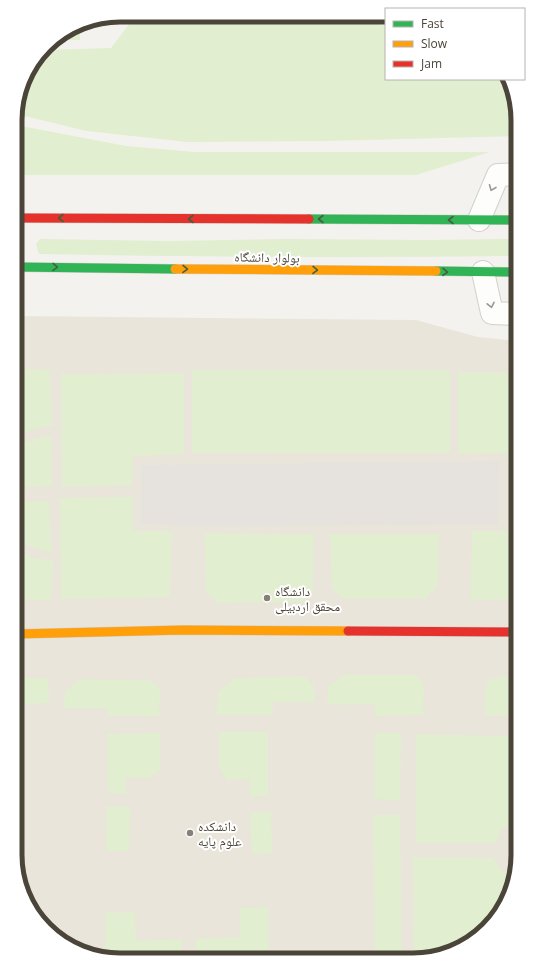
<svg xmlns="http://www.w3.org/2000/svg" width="533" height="975" font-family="'Open Sans','Noto Naskh Arabic',sans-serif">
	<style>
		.education { fill: #eae5da }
		.green { fill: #e1eecf }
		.parking { fill: #e6e3df }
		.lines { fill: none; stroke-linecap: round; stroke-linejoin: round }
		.street-casing { stroke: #d2d0cb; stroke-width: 24 }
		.fast-casing { stroke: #d3cfc5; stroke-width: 10 }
		.slow-casing { stroke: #d3cfc5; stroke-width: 10 }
		.jam-casing { stroke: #d3cfc5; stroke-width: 10 }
		.street { stroke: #fdfdfc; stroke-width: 22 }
		.fast { stroke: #30b455; stroke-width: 9 }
		.slow { stroke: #ff9f0a; stroke-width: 9 }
		.jam { stroke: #e5322d; stroke-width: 9 }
		.oneway { stroke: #9b9791 }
		.oneway2 { stroke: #446040 }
		.poi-dot { fill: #868178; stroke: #fff; stroke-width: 1.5 }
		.labels { text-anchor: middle; stroke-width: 4; stroke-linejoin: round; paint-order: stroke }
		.street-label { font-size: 13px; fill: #4b4439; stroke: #fff }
		.poi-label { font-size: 13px; fill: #4b4439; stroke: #fff; text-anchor: start }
		.rim { fill: none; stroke: #4b4439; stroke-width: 5 }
	</style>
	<rect width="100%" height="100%" fill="#f4f2ee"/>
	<path class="education" d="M 16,316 L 416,320 L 478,337 L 518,341 L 518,862 L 496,919 L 447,954 L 413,960 L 106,959 L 56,938 L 21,889 L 15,855 Z"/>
	<path class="green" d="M 133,15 L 380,17 L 380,25 L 386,25 L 386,79 L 508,79 C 517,93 518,119 518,136 L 325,141 L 187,142 L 87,131 L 16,114 L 16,106 L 26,73 L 43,50 L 111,48 L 133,19 Z
		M 80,23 L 80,40 L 52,40 Z
		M 16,125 L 126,146 L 195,152 L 490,152 L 416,175 L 16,175 Z
		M 40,239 L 170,241 L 288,239 L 426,240 L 518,239 L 518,256 C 358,258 199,257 39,254 L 36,244 Z
		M 16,369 L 50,370 L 53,425 L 31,430 L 15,439 Z
		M 450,370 L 450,453 L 192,453 L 192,370 Z
		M 458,372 L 518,372 L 518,487 L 509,487 L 507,453 L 458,454 Z
		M 184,373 L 184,454 L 133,456 L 132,485 L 62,487 L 61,374 Z
		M 51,435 L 52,486 L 15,487 L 15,450 L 28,441 Z
		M 133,497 L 132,531 L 172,531 L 170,597 L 61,599 L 60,498 Z
		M 49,501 L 52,553 C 38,550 27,546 15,537 L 15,502 Z
		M 510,502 L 518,502 L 518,599 L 470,600 L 472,531 L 509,531 Z
		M 205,533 L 314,534 L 313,591 L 305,602 L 218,603 L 206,591 Z
		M 330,534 L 439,534 L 438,585 L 425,599 L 342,599 L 332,588 Z
		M 15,547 L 32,558 L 53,560 L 51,601 L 15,600 Z
		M 343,675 L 415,675 L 424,683 L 423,715 L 375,716 L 374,704 L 327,705 L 328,687 Z
		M 305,676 L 315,688 L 315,702 L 273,702 L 272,715 L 216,715 L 218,692 L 234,678 Z
		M 502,676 L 518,676 L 518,716 L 485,716 L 485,689 L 489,680 Z
		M 15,678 L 48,678 L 49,703 L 15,704 Z
		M 80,679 L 150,680 L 160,689 L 159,716 L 107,716 L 108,708 L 64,708 L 65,691 Z
		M 219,732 L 268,732 L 268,796 L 250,797 L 249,779 L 227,780 L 219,768 Z
		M 160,733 L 160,770 L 150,778 L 126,778 L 126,793 L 108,793 L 107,734 Z
		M 375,733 L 401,733 L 400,800 L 374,799 Z
		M 416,734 L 511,736 L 514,821 L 502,829 L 495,843 L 416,843 Z
		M 107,806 L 130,807 L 129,851 L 106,851 Z
		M 271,812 L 272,853 L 252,854 L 250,813 Z
		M 373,815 L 400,815 L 402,960 L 375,960 Z
		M 413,857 L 493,858 L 502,871 L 512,877 L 496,919 L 447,954 L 414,960 Z
		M 268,907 L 269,960 L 196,959 L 195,939 L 240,937 L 240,908 Z
		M 135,912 L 136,941 L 182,939 L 182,959 L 105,959 L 105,913 Z"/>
	<path class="parking" d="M 499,461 L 498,525 L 183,526 L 141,524 L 141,465 Z"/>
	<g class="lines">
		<defs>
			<path id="street" d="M 479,220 L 498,175 L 518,174
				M 483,272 L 492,313 L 518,314"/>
			<path id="fast" d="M 309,219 L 518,220
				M 16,267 L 175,269
				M 436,271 L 518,272"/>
			<path id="slow" d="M 175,269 L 436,271
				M 15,634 L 183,630 L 348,631"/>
			<path id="jam" d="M 16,218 L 309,219
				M 348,631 L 518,632"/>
		</defs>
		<use href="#street" class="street-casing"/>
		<use href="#fast" class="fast-casing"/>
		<use href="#slow" class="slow-casing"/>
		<use href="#jam" class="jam-casing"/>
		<use href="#street" class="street"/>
		<use href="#fast" class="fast"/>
		<use href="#slow" class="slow"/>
		<use href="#jam" class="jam"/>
	</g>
	<defs><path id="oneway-chevron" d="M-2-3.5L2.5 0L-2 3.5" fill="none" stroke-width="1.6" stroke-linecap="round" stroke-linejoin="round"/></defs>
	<g class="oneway">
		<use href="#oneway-chevron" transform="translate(492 188) rotate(112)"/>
		<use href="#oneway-chevron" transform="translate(491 305) rotate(78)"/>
	</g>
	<g class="oneway2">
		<use href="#oneway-chevron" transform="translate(61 218) rotate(-180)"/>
		<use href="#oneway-chevron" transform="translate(191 219) rotate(-180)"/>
		<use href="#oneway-chevron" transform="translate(321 219) rotate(-180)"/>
		<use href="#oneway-chevron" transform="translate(451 220) rotate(-180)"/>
		<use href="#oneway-chevron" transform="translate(55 267) rotate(1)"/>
		<use href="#oneway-chevron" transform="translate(185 269) rotate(1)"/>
		<use href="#oneway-chevron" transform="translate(315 270) rotate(1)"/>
		<use href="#oneway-chevron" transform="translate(445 272) rotate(1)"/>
	</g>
	<g class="poi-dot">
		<circle cx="267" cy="598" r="4"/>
		<circle cx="190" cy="833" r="4"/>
	</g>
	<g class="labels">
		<g class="street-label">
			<text transform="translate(267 257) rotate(1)" y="5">بولوار دانشگاه</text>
		</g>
		<g class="poi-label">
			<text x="275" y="596">دانشگاه<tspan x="275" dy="15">محقق اردبیلی</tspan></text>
			<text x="198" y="831">دانشکده<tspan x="198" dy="15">علوم پایه</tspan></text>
		</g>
	</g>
	<path d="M0 0H533V975H0ZM120 22H413A98 98 0 0 1 511 120V855A98 98 0 0 1 413 953H120A98 98 0 0 1 22 855V120A98 98 0 0 1 120 22Z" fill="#fff" fill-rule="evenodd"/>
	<path class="rim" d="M120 22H413A98 98 0 0 1 511 120V855A98 98 0 0 1 413 953H120A98 98 0 0 1 22 855V120A98 98 0 0 1 120 22Z"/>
	<rect x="385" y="8" width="140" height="72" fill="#ffffff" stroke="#b7b4b0"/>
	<rect x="393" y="21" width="20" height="6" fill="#30b455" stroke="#b7b4b0"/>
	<text x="421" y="28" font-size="12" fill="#4b4439">Fast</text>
	<rect x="393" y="41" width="20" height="6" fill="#ff9f0a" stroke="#b7b4b0"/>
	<text x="421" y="48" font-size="12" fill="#4b4439">Slow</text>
	<rect x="393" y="61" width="20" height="6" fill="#e5322d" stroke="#b7b4b0"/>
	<text x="421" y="68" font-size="12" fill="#4b4439">Jam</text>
</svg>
